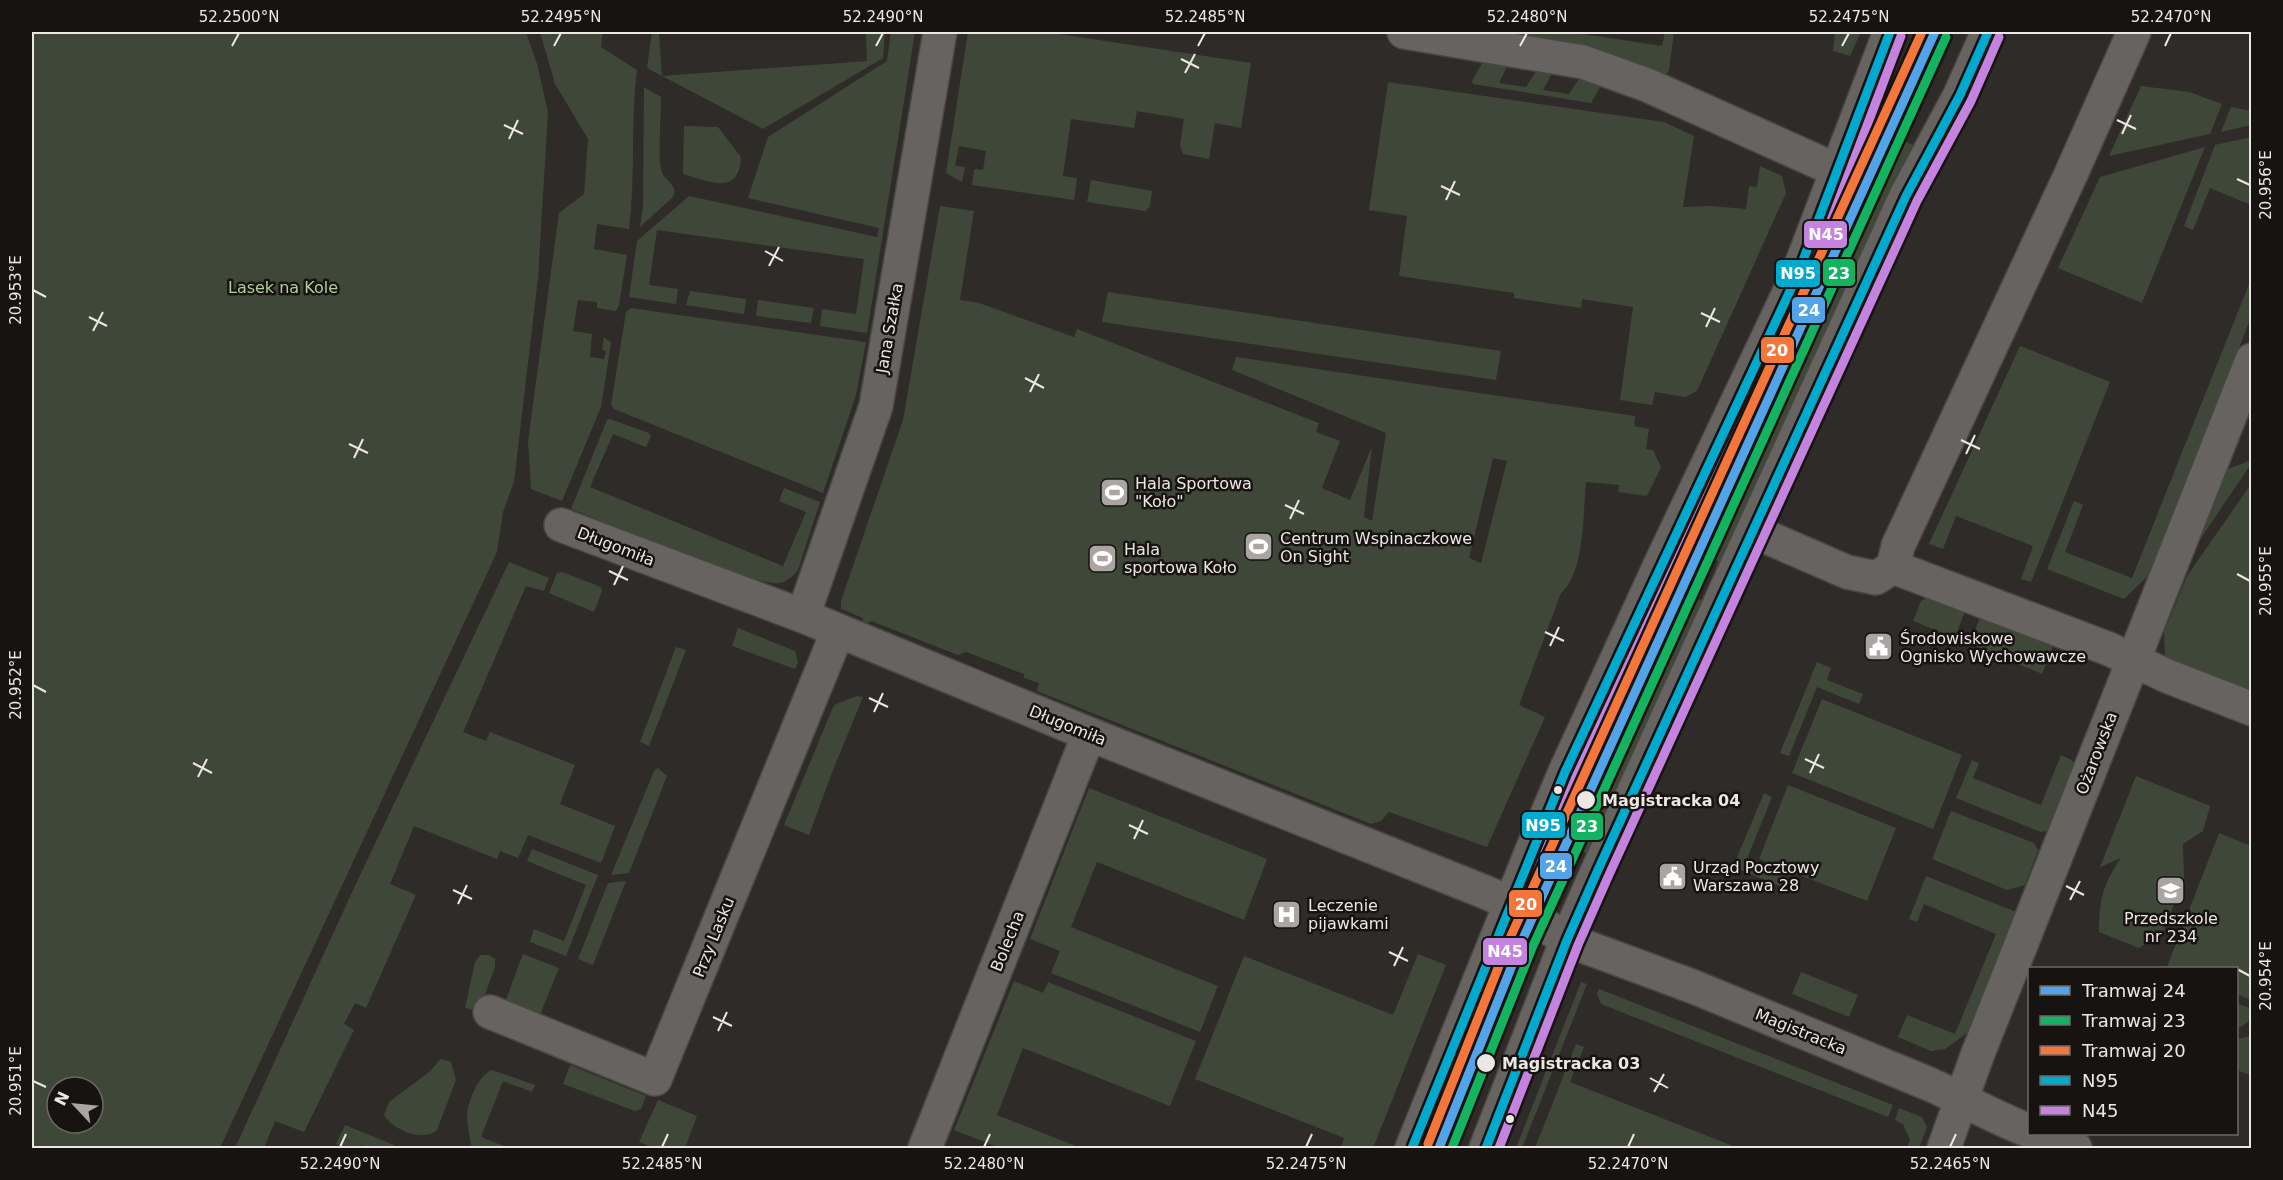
<svg xmlns="http://www.w3.org/2000/svg" width="2283" height="1180" font-family="'DejaVu Sans',sans-serif">
	<style>
		.green { fill: #3f4838; fill-rule: evenodd }
		.lines { fill: none; stroke-linecap: round; stroke-linejoin: round }
		.minor-casing { stroke: #4a4644; stroke-width: 36 }
		.minor { stroke: #666361; stroke-width: 33 }
		.bus-1-casing { stroke: #171311; stroke-width: 14 }
		.bus-2-casing { stroke: #171311; stroke-width: 14 }
		.bus-1 { stroke: #00a9ce; stroke-width: 9 }
		.bus-2 { stroke: #c483df; stroke-width: 9 }
		.tram-1-casing { stroke: #171311; stroke-width: 14 }
		.tram-2-casing { stroke: #171311; stroke-width: 14 }
		.tram-3-casing { stroke: #171311; stroke-width: 14 }
		.tram-1 { stroke: #53a3e8; stroke-width: 9 }
		.tram-2 { stroke: #13b361; stroke-width: 9 }
		.tram-3 { stroke: #f5763a; stroke-width: 9 }
		.ticks { fill: none; stroke: #ece7e4; stroke-width: 2 }
		.bus-dot { fill: #ece7e4; stroke: #171311; stroke-width: 2 }
		.labels { text-anchor: middle; stroke-width: 5; stroke-linejoin: round; paint-order: stroke }
		.park-label { font-size: 16px; fill: #b2ce99; stroke: #171311 }
		.street-label { font-size: 16px; fill: #ece7e4; stroke: #171311 }
		.poi-label { font-size: 16px; fill: #ece7e4; stroke: #171311; text-anchor: start }
		.stop-label { font-size: 16px; font-weight: bold; fill: #ece7e4; stroke: #171311; text-anchor: start }
		.line-badge { stroke: #171311; stroke-width: 2 }
		.badge-label { font-size: 16px; text-anchor: middle; font-weight: bold; fill: #fff }
		.neatline { fill: none; stroke: #ece7e4; stroke-width: 2 }
		.ticks-label { font-size: 15px; text-anchor: middle; fill: #ece7e4 }
	</style>
	<rect width="100%" height="100%" fill="#2f2b28"/>
	<path class="green" d="M 32,32 L 526,32 L 537,64 L 548,112 L 538,278 L 514,482 L 503,512 L 497,552 L 220,1148 L 32,1148 ZM 57,1087 L 93,1087 L 93,1123 L 57,1123 Z
		M 540,32 L 603,32 L 601,47 L 637,70 C 630,123 636,176 629,229 L 597,224 L 594,249 L 627,255 L 619,305 L 616,311 L 597,308 L 597,302 L 578,300 L 573,331 L 592,334 L 590,357 L 604,359 L 606,351 L 602,350 L 604,337 L 611,343 L 601,407 L 562,501 L 531,489 L 528,441 L 559,213 L 584,194 L 588,139 L 555,84 Z
		M 652,32 L 659,32 L 662,76 L 867,61 L 866,32 L 885,32 L 883,58 L 763,129 L 662,76 L 647,68 Z
		M 891,32 L 915,32 L 867,333 L 820,326 L 822,309 L 856,314 L 864,259 L 657,230 L 649,285 L 678,289 L 676,304 L 629,297 L 637,241 L 689,196 L 877,237 L 879,228 L 748,198 L 768,137 L 887,61 Z
		M 968,32 L 1046,32 L 1251,63 L 1241,128 L 1215,123 L 1209,159 L 1183,154 L 1180,145 L 1184,119 L 1137,111 L 1134,128 L 1071,119 L 1063,176 L 1077,178 L 1074,200 L 972,185 L 974,169 L 983,170 L 986,151 L 959,146 L 955,166 L 965,167 L 962,182 L 946,173 Z
		M 1492,32 L 1570,32 L 1662,46 L 1665,32 L 1674,32 L 1669,70 L 1667,73 L 1661,75 L 1596,49 Z
		M 1835,32 L 1861,32 L 1850,56 L 1833,51 Z
		M 1489,58 L 1508,64 L 1499,83 L 1526,87 L 1537,70 L 1553,72 L 1543,90 L 1569,94 L 1579,79 L 1601,86 L 1591,103 L 1473,84 L 1472,81 L 1482,63 Z
		M 1388,82 L 1664,122 L 1694,136 L 1683,207 L 1711,206 L 1746,209 L 1749,186 L 1757,187 L 1760,166 L 1782,176 L 1786,193 L 1697,391 L 1685,397 L 1655,392 L 1652,405 L 1620,400 L 1633,307 L 1582,299 L 1581,308 L 1514,298 L 1514,293 L 1399,276 L 1407,216 L 1369,210 Z
		M 2141,86 L 2189,92 L 2222,104 L 2210,134 L 2109,156 Z
		M 644,87 L 661,97 C 661,117 658,151 661,169 C 663,181 679,184 673,197 L 640,227 L 643,206 Z
		M 2231,107 L 2251,111 L 2251,125 L 2221,132 Z
		M 684,126 L 718,127 L 741,157 C 739,197 708,181 683,174 Z
		M 1870,127 L 1918,147 L 1719,577 L 1714,574 L 1718,561 L 1691,550 L 1685,562 L 1676,558 Z
		M 2251,137 L 2251,205 L 2210,188 L 2193,230 L 2184,226 L 2215,145 Z
		M 2205,147 L 2142,303 L 2058,268 L 2100,177 Z
		M 1091,180 L 1152,191 L 1150,206 L 1145,211 L 1087,202 Z
		M 940,206 L 974,211 L 960,300 L 979,303 L 1074,337 L 1077,329 L 1319,423 L 1316,432 L 1340,441 L 1322,488 L 1350,500 L 1372,446 L 1364,517 L 1372,521 L 1386,433 L 1232,370 L 1236,357 L 1635,416 L 1634,426 L 1649,429 L 1646,449 L 1653,450 L 1661,467 L 1647,496 L 1618,492 L 1619,485 L 1586,482 C 1583,512 1585,573 1561,593 L 1519,705 L 1545,717 L 1487,847 L 1389,812 L 1381,821 L 1371,824 L 1037,691 L 1039,683 L 1024,678 L 1024,674 L 966,652 L 958,655 L 871,621 L 869,623 L 862,621 L 863,618 L 841,609 L 841,601 L 903,420 ZM 1493,458 L 1507,461 L 1481,563 L 1469,558 Z
		M 2251,279 L 2251,317 L 2152,572 L 2124,599 L 2047,569 L 2074,501 L 2083,505 L 2065,552 L 2132,578 Z
		M 690,291 L 746,299 L 744,314 L 686,305 Z
		M 1108,292 L 1501,351 L 1496,380 L 1102,322 Z
		M 758,300 L 814,308 L 811,323 L 756,316 Z
		M 631,308 L 866,342 L 856,395 L 823,493 L 614,409 L 611,405 L 626,312 Z
		M 2020,346 L 2110,382 L 2031,582 L 2021,579 L 2033,546 L 1956,516 L 1943,549 L 1929,544 Z
		M 610,419 L 649,433 L 651,436 L 646,447 L 613,434 L 590,487 L 783,566 L 806,512 L 779,501 L 784,488 L 820,502 L 798,570 C 784,587 776,585 756,579 L 754,582 L 571,509 L 607,420 Z
		M 2251,460 L 2251,464 L 2199,541 L 2228,469 Z
		M 2251,484 L 2251,696 L 2165,658 L 2164,632 L 2187,576 Z
		M 509,562 L 549,578 L 544,591 L 526,586 L 463,732 L 486,741 L 490,732 L 575,765 L 560,804 L 615,826 L 601,863 L 528,835 L 518,858 L 500,851 L 497,859 L 414,826 L 390,884 L 416,895 L 366,1008 L 355,1003 L 344,1024 L 354,1030 L 304,1132 L 275,1121 L 264,1148 L 235,1148 L 353,890 Z
		M 562,572 L 601,587 L 602,591 L 594,612 L 549,593 L 557,573 Z
		M 1704,595 L 1710,598 L 1591,861 L 1584,859 L 1586,853 L 1583,851 L 1586,844 L 1573,839 L 1680,602 L 1694,608 L 1698,599 L 1702,601 Z
		M 1928,597 L 1965,611 L 1955,638 L 1913,621 L 1921,601 Z
		M 1980,617 L 2053,646 L 2042,674 L 1970,644 Z
		M 738,628 L 795,651 L 798,662 L 795,669 L 732,646 Z
		M 676,647 L 686,650 L 649,746 L 640,742 Z
		M 1817,662 L 1831,668 L 1827,680 L 1863,694 L 1859,704 L 1817,687 L 1789,756 L 1780,753 Z
		M 857,696 L 863,697 L 833,770 L 809,835 L 784,825 L 834,705 Z
		M 1822,699 L 1962,755 L 1933,829 L 1792,773 Z
		M 2061,755 L 2072,760 L 2074,764 L 2047,831 L 2041,832 L 1956,798 L 1972,760 L 1979,763 L 1973,778 L 2041,805 Z
		M 658,768 L 667,776 L 629,873 L 611,875 L 654,771 Z
		M 2136,776 L 2210,806 L 2203,831 L 2183,844 L 2184,878 L 2163,933 L 2139,948 L 2099,932 C 2099,900 2103,884 2121,858 L 2100,867 Z
		M 1788,785 L 1896,828 L 1867,901 L 1759,859 Z
		M 1089,788 L 1267,859 L 1244,920 L 1097,862 L 1071,927 L 1218,986 L 1200,1032 L 1051,973 L 1060,951 L 1030,939 Z
		M 1764,793 L 1772,797 L 1746,861 L 1788,878 L 1784,888 L 1733,867 Z
		M 1951,811 L 2034,843 L 2038,850 L 2025,885 L 2007,890 L 1932,859 Z
		M 2219,833 L 2251,846 L 2251,1000 L 2237,994 L 2236,968 L 2167,967 Z
		M 532,849 L 598,875 L 566,956 L 530,942 L 534,929 L 564,941 L 586,885 L 527,861 Z
		M 1926,876 L 2016,912 L 1967,1033 L 1945,1049 L 1931,1051 L 1898,1037 L 1907,1015 L 1955,1034 L 1996,934 L 1924,904 L 1917,922 L 1909,919 Z
		M 626,881 L 593,965 L 578,959 L 608,883 Z
		M 523,954 L 559,968 L 538,1020 L 504,1005 Z
		M 1418,954 L 1446,965 L 1373,1148 L 1341,1148 L 1344,1138 L 1195,1079 L 1244,956 L 1393,1015 Z
		M 480,955 L 489,955 L 495,959 L 495,967 L 479,1011 L 465,1008 L 475,962 Z
		M 1801,972 L 1858,995 L 1849,1017 L 1792,994 Z
		M 1014,981 L 1043,993 L 1048,982 L 1196,1041 L 1170,1106 L 1023,1048 L 997,1115 L 1081,1148 L 1000,1148 L 954,1130 Z
		M 1581,982 L 1587,984 L 1522,1148 L 1516,1148 Z
		M 1599,989 L 1893,1105 L 1888,1117 L 1601,1004 L 1597,994 Z
		M 2237,1003 L 2251,1009 C 2252,1020 2247,1025 2237,1028 Z
		M 1482,1004 L 1488,1006 L 1485,1012 L 1489,1014 L 1488,1016 L 1501,1022 L 1451,1148 L 1424,1148 Z
		M 2251,1036 L 2251,1073 L 2246,1074 L 2237,1070 L 2237,1039 Z
		M 1576,1044 L 1584,1047 L 1570,1082 L 1738,1148 L 1535,1148 Z
		M 441,1059 L 451,1062 L 456,1080 L 437,1130 C 423,1143 392,1129 384,1115 L 389,1102 L 429,1072 Z
		M 570,1065 L 646,1096 L 641,1109 L 635,1111 L 563,1084 Z
		M 492,1070 L 535,1085 L 532,1092 L 503,1081 L 481,1137 L 509,1148 L 472,1148 C 470,1138 467,1126 467,1115 C 468,1101 479,1074 492,1070 Z
		M 658,1100 L 697,1116 L 685,1148 L 654,1148 L 639,1142 Z
		M 1899,1108 L 1922,1117 L 1927,1127 L 1919,1148 L 1907,1148 L 1910,1140 L 1903,1124 L 1895,1120 Z
		M 345,1125 L 394,1145 L 394,1148 L 370,1148 L 361,1145 L 359,1148 L 347,1148 L 336,1144 Z"/>
	<g class="lines">
		<defs>
			<path id="minor" d="M 1404,32 L 1583,62 L 1647,85 L 1836,170
				M 561,525 L 803,616 L 1089,734 L 1480,890 L 1511,903 L 1567,940 L 1694,987 L 1929,1084 C 1963,1099 1995,1118 2030,1131
				M 1753,531 L 1847,572 L 1876,578 L 1893,567 L 2109,649 L 2167,676 L 2252,709
				M 1893,567 L 1898,546 L 2071,174 L 2134,32
				M 803,616 L 876,406 L 940,32
				M 490,1012 L 655,1079 L 838,631
				M 2035,1134 L 2075,1148
				M 925,1148 L 1089,734
				M 1412,1148 L 1535,843 L 1565,772 L 1661,563 L 1797,276 L 1890,32
				M 1486,1148 L 1567,940 L 1597,872 L 1906,196 L 1960,95 L 1988,32
				M 1944,1148 L 1977,1056 L 2252,360"/>
		</defs>
		<use href="#minor" class="minor-casing"/>
		<use href="#minor" class="minor"/>
		<defs>
			<path id="bus-1" d="M 1412,1148 L 1565,772 L 1797,276 L 1890,32
				M 1486,1148 L 1567,940 L 1597,872 L 1906,196 L 1960,95 L 1988,32"/>
			<path id="bus-2" d="M 1425,1148 L 1576,777 L 1808,281 L 1901,36
				M 1499,1148 L 1578,945 L 1608,877 L 1917,201 L 1971,101 L 1999,37"/>
		</defs>
		<use href="#bus-1" class="bus-1-casing"/>
		<use href="#bus-2" class="bus-2-casing"/>
		<use href="#bus-1" class="bus-1"/>
		<use href="#bus-2" class="bus-2"/>
		<defs>
			<path id="tram-1" d="M 1439,1148 L 1521,943 L 1935,32"/>
			<path id="tram-2" d="M 1452,1148 L 1532,948 L 1946,37"/>
			<path id="tram-3" d="M 1428,1144 L 1510,938 L 1922,32"/>
		</defs>
		<use href="#tram-1" class="tram-1-casing"/>
		<use href="#tram-2" class="tram-2-casing"/>
		<use href="#tram-3" class="tram-3-casing"/>
		<use href="#tram-1" class="tram-1"/>
		<use href="#tram-2" class="tram-2"/>
		<use href="#tram-3" class="tram-3"/>
	</g>
	<path class="ticks" d="M 232,46 L 239,33M 554,46 L 561,33M 876,46 L 883,33M 1198,46 L 1205,33M 1520,46 L 1527,33M 1842,46 L 1849,33M 2165,46 L 2171,33M 1181,59 L 1199,68M 1185,73 L 1195,54M 2117,120 L 2136,129M 504,125 L 523,134M 2122,134 L 2131,115M 509,139 L 518,120M 2237,179 L 2250,185M 1441,186 L 1460,195M 1446,200 L 1455,181M 765,251 L 783,261M 769,266 L 779,247M 33,290 L 46,297M 1701,313 L 1720,322M 89,317 L 107,326M 1706,327 L 1715,308M 93,331 L 103,312M 1025,378 L 1044,388M 1030,392 L 1039,374M 1961,440 L 1980,449M 349,444 L 368,453M 1966,454 L 1975,435M 354,458 L 363,439M 1285,505 L 1304,514M 1290,519 L 1299,500M 609,571 L 628,580M 2237,574 L 2250,581M 614,585 L 623,566M 1545,632 L 1564,641M 1550,646 L 1559,627M 33,685 L 46,692M 869,698 L 888,707M 874,712 L 883,693M 1805,759 L 1824,768M 193,763 L 212,773M 1810,773 L 1819,754M 198,777 L 207,759M 1129,825 L 1148,834M 1134,839 L 1143,820M 2066,886 L 2084,895M 453,890 L 472,899M 2070,900 L 2080,881M 458,904 L 467,885M 1389,952 L 1408,961M 1394,966 L 1403,947M 2237,969 L 2250,976M 713,1017 L 732,1026M 718,1031 L 727,1012M 1650,1078 L 1668,1088M 33,1081 L 46,1087M 1654,1092 L 1664,1074M 340,1147 L 346,1134M 662,1147 L 668,1134M 984,1147 L 990,1134M 1306,1147 L 1312,1134M 1628,1147 L 1634,1134M 1950,1147 L 1956,1134"/>
	<defs>
		<symbol id="stadium-square" viewBox="-11 -11 22 22"><rect x="-9" y="-9" width="18" height="18" rx="4" fill="#aaa5a2" stroke="#171311"/><path d="M0-5a6.5 5 0 1 0 0 10a6.5 5 0 1 0 0-10ZM-3.5-1.8h7v3.6h-7Z" fill="#fff"/></symbol>
		<symbol id="civic-square" viewBox="-11 -11 22 22"><rect x="-9" y="-9" width="18" height="18" rx="4" fill="#aaa5a2" stroke="#171311"/><path d="M-.6-6.5H3V-4.5H.6V-3L4-1V1h2V6H-6V1h2V-1L-.6-3ZM-1.2 2.5V6h2.4V2.5Z" fill="#fff"/></symbol>
		<symbol id="school-square" viewBox="-11 -11 22 22"><rect x="-9" y="-9" width="18" height="18" rx="4" fill="#aaa5a2" stroke="#171311"/><path d="M0-5L7-2L0 1L-7-2ZM-4 1L0 2.5L4 1V4Q0 6-4 4Z" fill="#fff"/></symbol>
		<symbol id="hospital-square" viewBox="-11 -11 22 22"><rect x="-9" y="-9" width="18" height="18" rx="4" fill="#aaa5a2" stroke="#171311"/><path d="M-5-5h3v3.5h4V-5h3V5h-3V1.5h-4V5h-3Z" fill="#fff"/></symbol>
	</defs>
	<g fill-rule="evenodd">
		<use href="#stadium-square" x="1098" y="476" width="33" height="33"/>
		<use href="#stadium-square" x="1242" y="530" width="33" height="33"/>
		<use href="#stadium-square" x="1086" y="542" width="33" height="33"/>
		<use href="#civic-square" x="1862" y="630" width="33" height="33"/>
		<use href="#civic-square" x="1656" y="860" width="33" height="33"/>
		<use href="#school-square" x="2154" y="874" width="33" height="33"/>
		<use href="#hospital-square" x="1270" y="898" width="33" height="33"/>
	</g>
	<g class="bus-dot">
		<circle cx="1558" cy="790" r="5"/>
		<circle cx="1586" cy="800" r="10"/>
		<circle cx="1486" cy="1063" r="10"/>
		<circle cx="1510" cy="1119" r="5"/>
	</g>
	<g class="labels">
		<g class="park-label">
			<text x="283" y="293">Lasek na Kole</text>
		</g>
		<g class="street-label">
			<text transform="translate(889 328) rotate(-80)" y="6">Jana Szałka</text>
			<text transform="translate(616 546) rotate(21)" y="6">Długomiła</text>
			<text transform="translate(1068 725) rotate(22)" y="6">Długomiła</text>
			<text transform="translate(2096 753) rotate(-69)" y="6">Ożarowska</text>
			<text transform="translate(713 937) rotate(-68)" y="6">Przy Lasku</text>
			<text transform="translate(1007 941) rotate(-68)" y="6">Bolecha</text>
			<text transform="translate(1801 1031) rotate(22)" y="6">Magistracka</text>
		</g>
		<g class="poi-label">
			<text x="1135" y="489">Hala Sportowa<tspan x="1135" dy="18">"Koło"</tspan></text>
			<text x="1280" y="544">Centrum Wspinaczkowe<tspan x="1280" dy="18">On Sight</tspan></text>
			<text x="1124" y="555">Hala<tspan x="1124" dy="18">sportowa Koło</tspan></text>
			<text x="1900" y="644">Środowiskowe<tspan x="1900" dy="18">Ognisko Wychowawcze</tspan></text>
			<text x="1693" y="873">Urząd Pocztowy<tspan x="1693" dy="18">Warszawa 28</tspan></text>
			<text x="1308" y="911">Leczenie<tspan x="1308" dy="18">pijawkami</tspan></text>
			<text x="2171" y="924" text-anchor="middle">Przedszkole<tspan x="2171" dy="18">nr 234</tspan></text>
		</g>
		<g class="stop-label">
			<text x="1602" y="806">Magistracka 04</text>
			<text x="1502" y="1069">Magistracka 03</text>
		</g>
	</g>
	<g class="line-badge">
		<rect x="1803" y="220" width="45" height="29" rx="6" fill="#c483df"/>
		<rect x="1822" y="258" width="34" height="29" rx="6" fill="#13b361"/>
		<rect x="1775" y="259" width="46" height="29" rx="6" fill="#00a9ce"/>
		<rect x="1791" y="296" width="35" height="28" rx="6" fill="#53a3e8"/>
		<rect x="1760" y="336" width="35" height="28" rx="6" fill="#f5763a"/>
		<rect x="1521" y="811" width="45" height="28" rx="6" fill="#00a9ce"/>
		<rect x="1570" y="812" width="34" height="29" rx="6" fill="#13b361"/>
		<rect x="1539" y="852" width="34" height="28" rx="6" fill="#53a3e8"/>
		<rect x="1508" y="889" width="35" height="29" rx="6" fill="#f5763a"/>
		<rect x="1482" y="937" width="46" height="29" rx="6" fill="#c483df"/>
	</g>
	<g class="badge-label">
		<text x="1826" y="240">N45</text>
		<text x="1839" y="279">23</text>
		<text x="1798" y="279">N95</text>
		<text x="1809" y="316">24</text>
		<text x="1777" y="356">20</text>
		<text x="1543" y="831">N95</text>
		<text x="1587" y="832">23</text>
		<text x="1556" y="872">24</text>
		<text x="1526" y="910">20</text>
		<text x="1505" y="957">N45</text>
	</g>
	<rect width="2283" height="1180" fill="none" stroke="#171311" stroke-width="66"/>
	<rect x="2028" y="967" width="210" height="168" fill="#171311" stroke="#6c6865" stroke-width="1.5"/>
	<rect x="2040" y="986" width="30" height="9" fill="#53a3e8" stroke="#6c6865" stroke-width="1.5"/>
	<text x="2082" y="997" font-size="18" fill="#ece7e4">Tramwaj 24</text>
	<rect x="2040" y="1016" width="30" height="9" fill="#13b361" stroke="#6c6865" stroke-width="1.5"/>
	<text x="2082" y="1027" font-size="18" fill="#ece7e4">Tramwaj 23</text>
	<rect x="2040" y="1046" width="30" height="9" fill="#f5763a" stroke="#6c6865" stroke-width="1.5"/>
	<text x="2082" y="1057" font-size="18" fill="#ece7e4">Tramwaj 20</text>
	<rect x="2040" y="1076" width="30" height="9" fill="#00a9ce" stroke="#6c6865" stroke-width="1.5"/>
	<text x="2082" y="1087" font-size="18" fill="#ece7e4">N95</text>
	<rect x="2040" y="1106" width="30" height="9" fill="#c483df" stroke="#6c6865" stroke-width="1.5"/>
	<text x="2082" y="1117" font-size="18" fill="#ece7e4">N45</text>
	<g transform="translate(75 1105) rotate(296)"><circle r="28" fill="#171311" stroke="#6c6865" stroke-width="1.5"/>
	<path d="M0-4.5L10 22L0 15L-10 22Z" fill="#aaa5a2"/>
	<text y="-9" font-size="16" font-weight="bold" text-anchor="middle" fill="#ece7e4">N</text>
	</g>
	<rect x="33" y="33" width="2217" height="1114" class="neatline"/>
	<g class="ticks-label">
		<text x="239" y="22">52.2500°N</text>
		<text x="561" y="22">52.2495°N</text>
		<text x="883" y="22">52.2490°N</text>
		<text x="1205" y="22">52.2485°N</text>
		<text x="1527" y="22">52.2480°N</text>
		<text x="1849" y="22">52.2475°N</text>
		<text x="2171" y="22">52.2470°N</text>
		<text transform="translate(2266 185) rotate(-90)" y="5">20.956°E</text>
		<text transform="translate(16 290) rotate(-90)" y="5">20.953°E</text>
		<text transform="translate(2266 581) rotate(-90)" y="5">20.955°E</text>
		<text transform="translate(16 685) rotate(-90)" y="5">20.952°E</text>
		<text transform="translate(2266 976) rotate(-90)" y="5">20.954°E</text>
		<text transform="translate(16 1081) rotate(-90)" y="5">20.951°E</text>
		<text x="340" y="1169">52.2490°N</text>
		<text x="662" y="1169">52.2485°N</text>
		<text x="984" y="1169">52.2480°N</text>
		<text x="1306" y="1169">52.2475°N</text>
		<text x="1628" y="1169">52.2470°N</text>
		<text x="1950" y="1169">52.2465°N</text>
	</g>
</svg>
